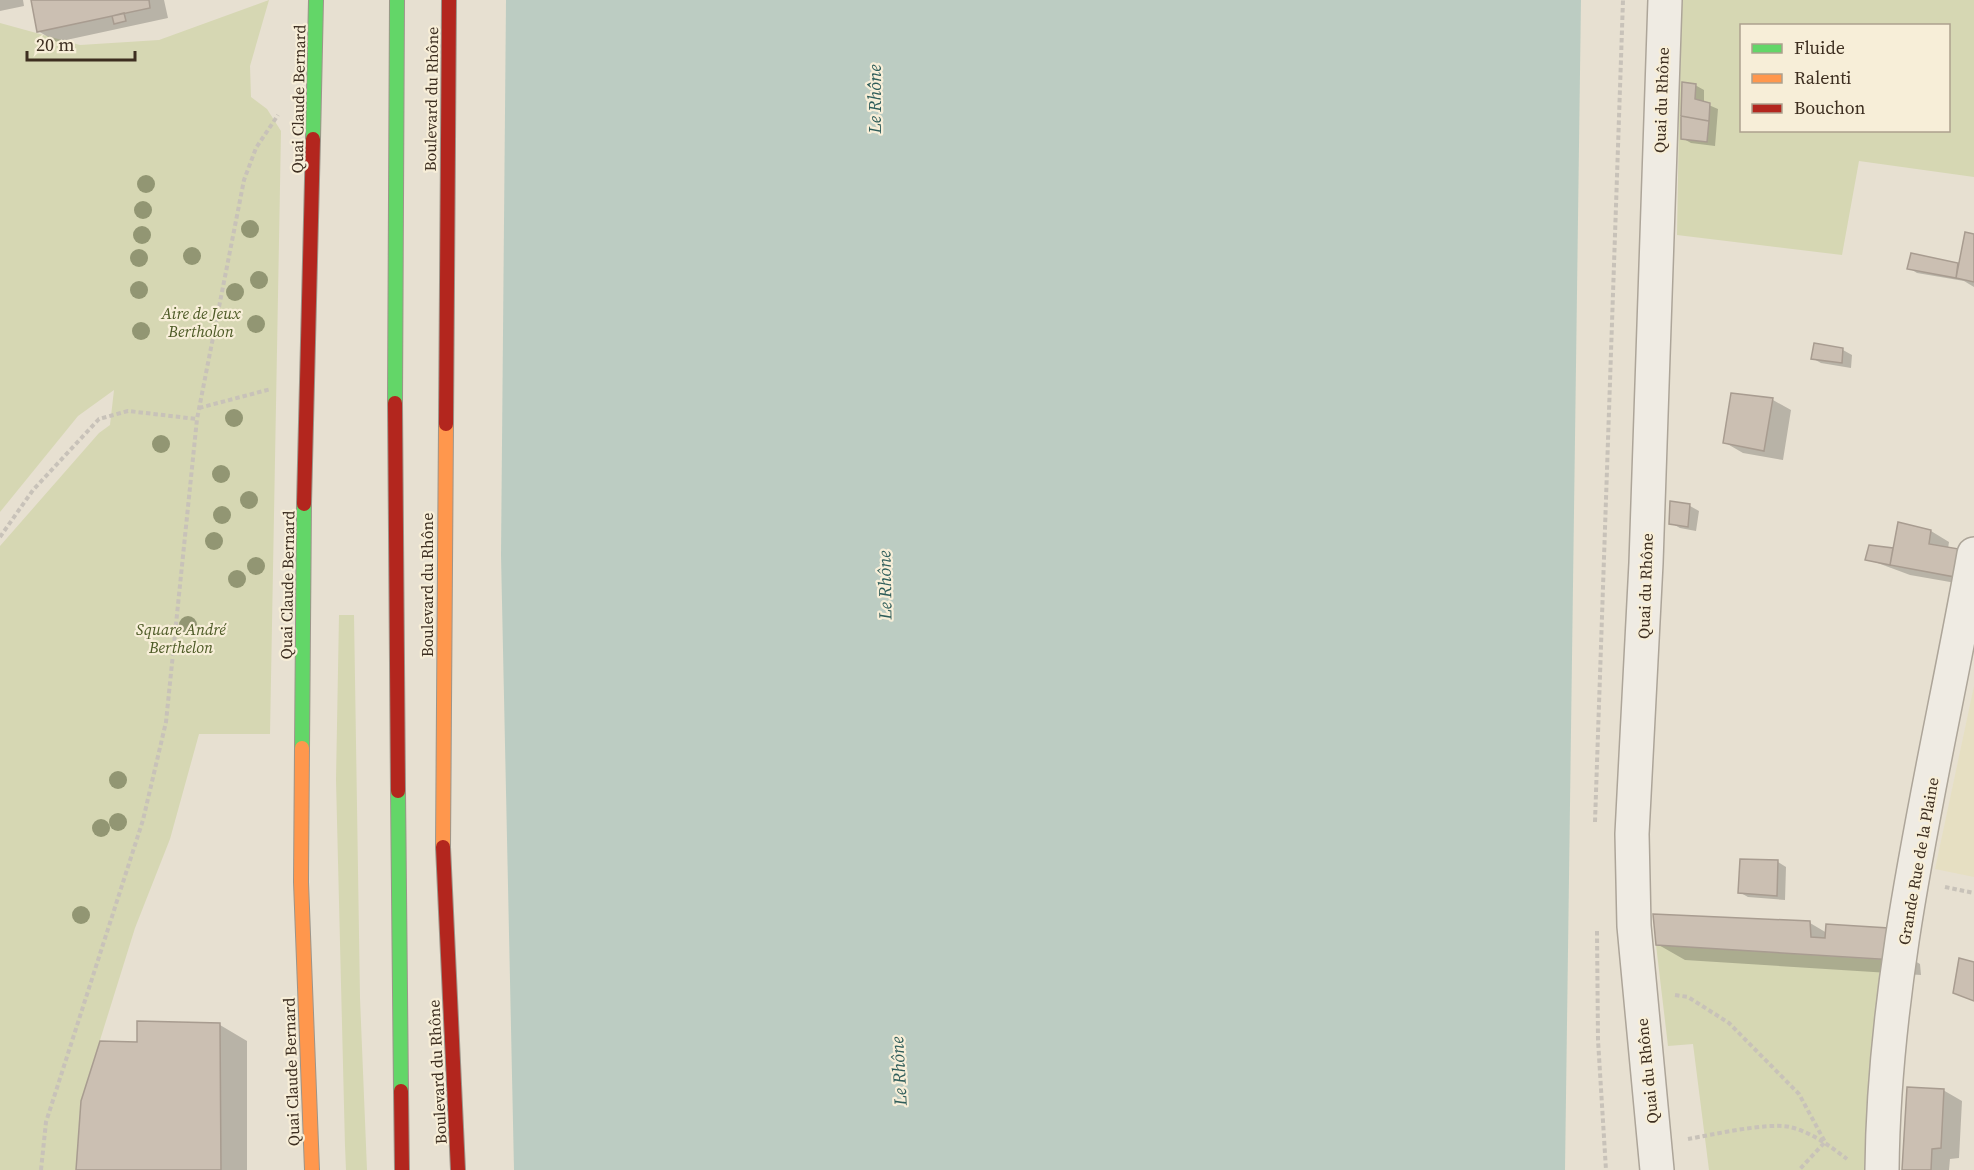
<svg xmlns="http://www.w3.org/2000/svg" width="1974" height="1170" font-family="'Source Serif 4',serif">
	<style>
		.farmland { fill: #e6dfc2 }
		.green { fill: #d6d7b3; fill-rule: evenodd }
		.water { fill: #bcccc2 }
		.shadow { fill: #0003 }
		.building { fill: #cbbfb2; stroke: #a89c90; stroke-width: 1.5 }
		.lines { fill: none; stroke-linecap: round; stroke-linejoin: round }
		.street-casing { stroke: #ada599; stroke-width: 36 }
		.fast-casing { stroke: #9c958a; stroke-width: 16 }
		.slow-casing { stroke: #9c958a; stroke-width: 16 }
		.jam-casing { stroke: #9c958a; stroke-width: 16 }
		.path { stroke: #c8c2b9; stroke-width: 4; stroke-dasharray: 4.5 3; stroke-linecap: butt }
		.street { stroke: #efebe3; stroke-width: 33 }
		.fast { stroke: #63d668; stroke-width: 14 }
		.slow { stroke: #ff974d; stroke-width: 14 }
		.jam { stroke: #b3261e; stroke-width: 14 }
		.tree { fill: #929673 }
		.labels { text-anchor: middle; stroke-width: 4.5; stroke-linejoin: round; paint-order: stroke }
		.street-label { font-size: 16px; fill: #3d2e20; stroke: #f7eed8 }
		.park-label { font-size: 16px; font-style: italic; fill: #4d5a26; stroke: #f7eed8 }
		.water-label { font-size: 18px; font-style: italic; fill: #2f5d5a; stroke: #f7eed8 }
	</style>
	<rect width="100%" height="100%" fill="#e7e0d1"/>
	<path class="farmland" d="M 1974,686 L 1974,877 L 1935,869 Z"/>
	<path class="green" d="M 269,0 L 250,66 L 251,97 L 267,109 L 281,131 L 270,734 L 199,734 L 170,839 L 135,928 L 81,1101 L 76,1170 L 0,1170 L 0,546 L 99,433 L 110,425 L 114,390 L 78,416 L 0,512 L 0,23 L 80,45 L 159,40 Z
		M 1681,0 L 1974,0 L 1974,177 L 1859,161 L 1842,255 L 1677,235 ZM 1742,26 L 1948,26 L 1948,130 L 1742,130 Z
		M 339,615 L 354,615 L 360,998 L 367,1170 L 346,1170 L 345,1146 L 336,780 Z
		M 1656,945 L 1885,960 L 1864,1170 L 1709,1170 L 1693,1044 L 1668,1046 Z"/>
	<path class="water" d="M 506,0 L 1581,0 L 1565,1170 L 514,1170 L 501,555 Z"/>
	<path class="shadow" d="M 0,0 L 23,0 L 24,6 L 0,11 Z
		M 33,0 L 164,0 L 168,18 L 57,42 L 38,31 Z
		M 1695,85 L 1704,90 L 1704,103 L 1718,109 L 1715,146 L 1691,143 L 1682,138 Z
		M 1974,235 L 1974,287 L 1964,281 L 1917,273 L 1909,268 L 1960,266 Z
		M 1843,350 L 1852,355 L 1851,368 L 1821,363 L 1812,358 Z
		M 1732,394 L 1773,400 L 1791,410 L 1783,460 L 1743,453 L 1724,442 Z
		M 1672,503 L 1690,506 L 1699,511 L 1696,531 L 1680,528 L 1671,523 Z
		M 1931,531 L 1949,542 L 1948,549 L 1973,586 L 1910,575 L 1867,559 L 1894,550 Z
		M 1778,862 L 1786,867 L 1785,900 L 1748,897 L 1739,892 Z
		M 1810,923 L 1827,933 L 1915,961 L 1920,964 L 1921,975 L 1685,960 L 1657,944 Z
		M 138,1023 L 220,1025 L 247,1041 L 247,1170 L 78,1170 L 138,1043 Z
		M 1943,1090 L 1962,1101 L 1959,1158 L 1950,1159 L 1949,1170 L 1904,1170 Z"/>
	<path class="building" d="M 31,0 L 149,0 L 150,8 L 37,32 Z
		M 124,13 L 126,21 L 114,24 L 112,16 Z
		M 1682,82 L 1696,84 L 1695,99 L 1710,103 L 1709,121 L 1681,116 Z
		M 1681,116 L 1709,121 L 1707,142 L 1681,139 Z
		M 1965,232 L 1974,234 L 1974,282 L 1956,278 Z
		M 1911,253 L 1958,263 L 1956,278 L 1907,269 Z
		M 1814,343 L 1843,348 L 1842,363 L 1811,359 Z
		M 1731,393 L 1773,398 L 1764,451 L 1723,443 Z
		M 1670,501 L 1690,504 L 1688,527 L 1669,524 Z
		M 1898,522 L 1931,530 L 1929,544 L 1959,549 L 1955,577 L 1890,565 Z
		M 1869,545 L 1893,548 L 1890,565 L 1865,560 Z
		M 1740,859 L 1778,860 L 1777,896 L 1738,893 Z
		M 1653,914 L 1810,921 L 1811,937 L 1825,938 L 1826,924 L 1889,928 L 1895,960 L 1656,945 Z
		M 1959,958 L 1974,962 L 1974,1001 L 1953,993 Z
		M 137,1021 L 220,1023 L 221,1170 L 76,1170 L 81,1101 L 100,1041 L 137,1042 Z
		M 1907,1087 L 1944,1089 L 1941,1148 L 1932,1149 L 1931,1170 L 1902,1170 Z"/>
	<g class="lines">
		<defs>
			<path id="street" d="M 1657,1170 L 1634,926 L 1632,834 L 1646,563 L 1665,0
				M 1882,1170 C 1884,962 1938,758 1974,554"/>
			<path id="fast" d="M 313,139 L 316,0
				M 395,403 L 397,0
				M 302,748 L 304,504
				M 398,791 L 401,1091"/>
			<path id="slow" d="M 302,748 L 301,882 L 312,1170
				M 443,847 L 446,424"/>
			<path id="jam" d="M 395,403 L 398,791
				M 446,424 L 449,0
				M 304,504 L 313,139
				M 443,847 L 458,1170
				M 401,1091 L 402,1170"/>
		</defs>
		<use href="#street" class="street-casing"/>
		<use href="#fast" class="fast-casing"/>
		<use href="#slow" class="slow-casing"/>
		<use href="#jam" class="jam-casing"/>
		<path class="path" d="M 199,408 L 271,389
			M 0,537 L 33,490 L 99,419 L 128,411 L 197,419
			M 1595,822 L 1623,0
			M 1945,887 L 1974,893
			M 1597,931 L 1598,1040 L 1606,1170
			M 1675,995 L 1688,997 L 1729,1023 L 1799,1094 L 1825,1142 L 1799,1170
			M 1688,1139 C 1711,1135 1768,1122 1790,1127 C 1811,1132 1830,1146 1847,1159
			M 41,1170 L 46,1122 L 143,820 L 166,722 L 197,419 L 244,180 L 256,148 L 278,115"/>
		<use href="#street" class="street"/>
		<use href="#fast" class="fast"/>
		<use href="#slow" class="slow"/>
		<use href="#jam" class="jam"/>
	</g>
	<g class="tree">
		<circle cx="146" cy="184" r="9"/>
		<circle cx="143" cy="210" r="9"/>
		<circle cx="250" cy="229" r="9"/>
		<circle cx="142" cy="235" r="9"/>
		<circle cx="192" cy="256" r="9"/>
		<circle cx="139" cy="258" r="9"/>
		<circle cx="259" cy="280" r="9"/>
		<circle cx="139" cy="290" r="9"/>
		<circle cx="235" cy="292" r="9"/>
		<circle cx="256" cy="324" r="9"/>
		<circle cx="141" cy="331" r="9"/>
		<circle cx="234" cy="418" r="9"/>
		<circle cx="161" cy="444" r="9"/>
		<circle cx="221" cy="474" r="9"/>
		<circle cx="249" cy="500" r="9"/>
		<circle cx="222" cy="515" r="9"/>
		<circle cx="214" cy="541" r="9"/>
		<circle cx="256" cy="566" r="9"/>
		<circle cx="237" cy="579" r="9"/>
		<circle cx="188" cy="625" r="9"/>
		<circle cx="118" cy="780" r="9"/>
		<circle cx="118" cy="822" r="9"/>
		<circle cx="101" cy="828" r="9"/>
		<circle cx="81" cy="915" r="9"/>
	</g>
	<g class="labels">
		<g class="street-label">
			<text transform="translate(298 99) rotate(-89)" y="6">Quai Claude Bernard</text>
			<text transform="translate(431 99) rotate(-89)" y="6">Boulevard du Rhône</text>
			<text transform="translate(1661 100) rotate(-88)" y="6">Quai du Rhône</text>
			<text transform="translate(287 585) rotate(-89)" y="6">Quai Claude Bernard</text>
			<text transform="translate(427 585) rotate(-90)" y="6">Boulevard du Rhône</text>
			<text transform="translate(1645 586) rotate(-88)" y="6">Quai du Rhône</text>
			<text transform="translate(1918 861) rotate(-80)" y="6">Grande Rue de la Plaine</text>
			<text transform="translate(1647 1071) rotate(-96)" y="6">Quai du Rhône</text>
			<text transform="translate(291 1072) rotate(-92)" y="6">Quai Claude Bernard</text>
			<text transform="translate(437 1072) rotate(-93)" y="6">Boulevard du Rhône</text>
		</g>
		<g class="park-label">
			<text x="201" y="319">Aire de Jeux<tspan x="201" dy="18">Bertholon</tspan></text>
			<text x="181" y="635">Square André<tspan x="181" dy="18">Berthelon</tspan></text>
		</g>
		<g class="water-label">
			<text transform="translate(875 99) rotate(-90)" y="6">Le Rhône</text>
			<text transform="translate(885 585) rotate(-91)" y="6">Le Rhône</text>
			<text transform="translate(899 1071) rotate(-93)" y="6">Le Rhône</text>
		</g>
	</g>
	<rect x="1740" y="24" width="210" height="108" fill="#f7eed8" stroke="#ada18e" stroke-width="1.5"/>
	<rect x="1752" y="44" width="30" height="9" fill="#63d668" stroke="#ada18e" stroke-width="1.5"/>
	<text x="1794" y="54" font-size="18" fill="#3d2e20">Fluide</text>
	<rect x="1752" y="74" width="30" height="9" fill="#ff974d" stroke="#ada18e" stroke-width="1.5"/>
	<text x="1794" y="84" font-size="18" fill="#3d2e20">Ralenti</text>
	<rect x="1752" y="104" width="30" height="9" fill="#b3261e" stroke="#ada18e" stroke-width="1.5"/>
	<text x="1794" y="114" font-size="18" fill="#3d2e20">Bouchon</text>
	<path d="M27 51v9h108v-9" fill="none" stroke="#3d2e20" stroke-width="3"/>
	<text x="36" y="51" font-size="18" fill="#3d2e20" stroke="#f7eed8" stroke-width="4.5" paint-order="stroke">20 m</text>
</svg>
